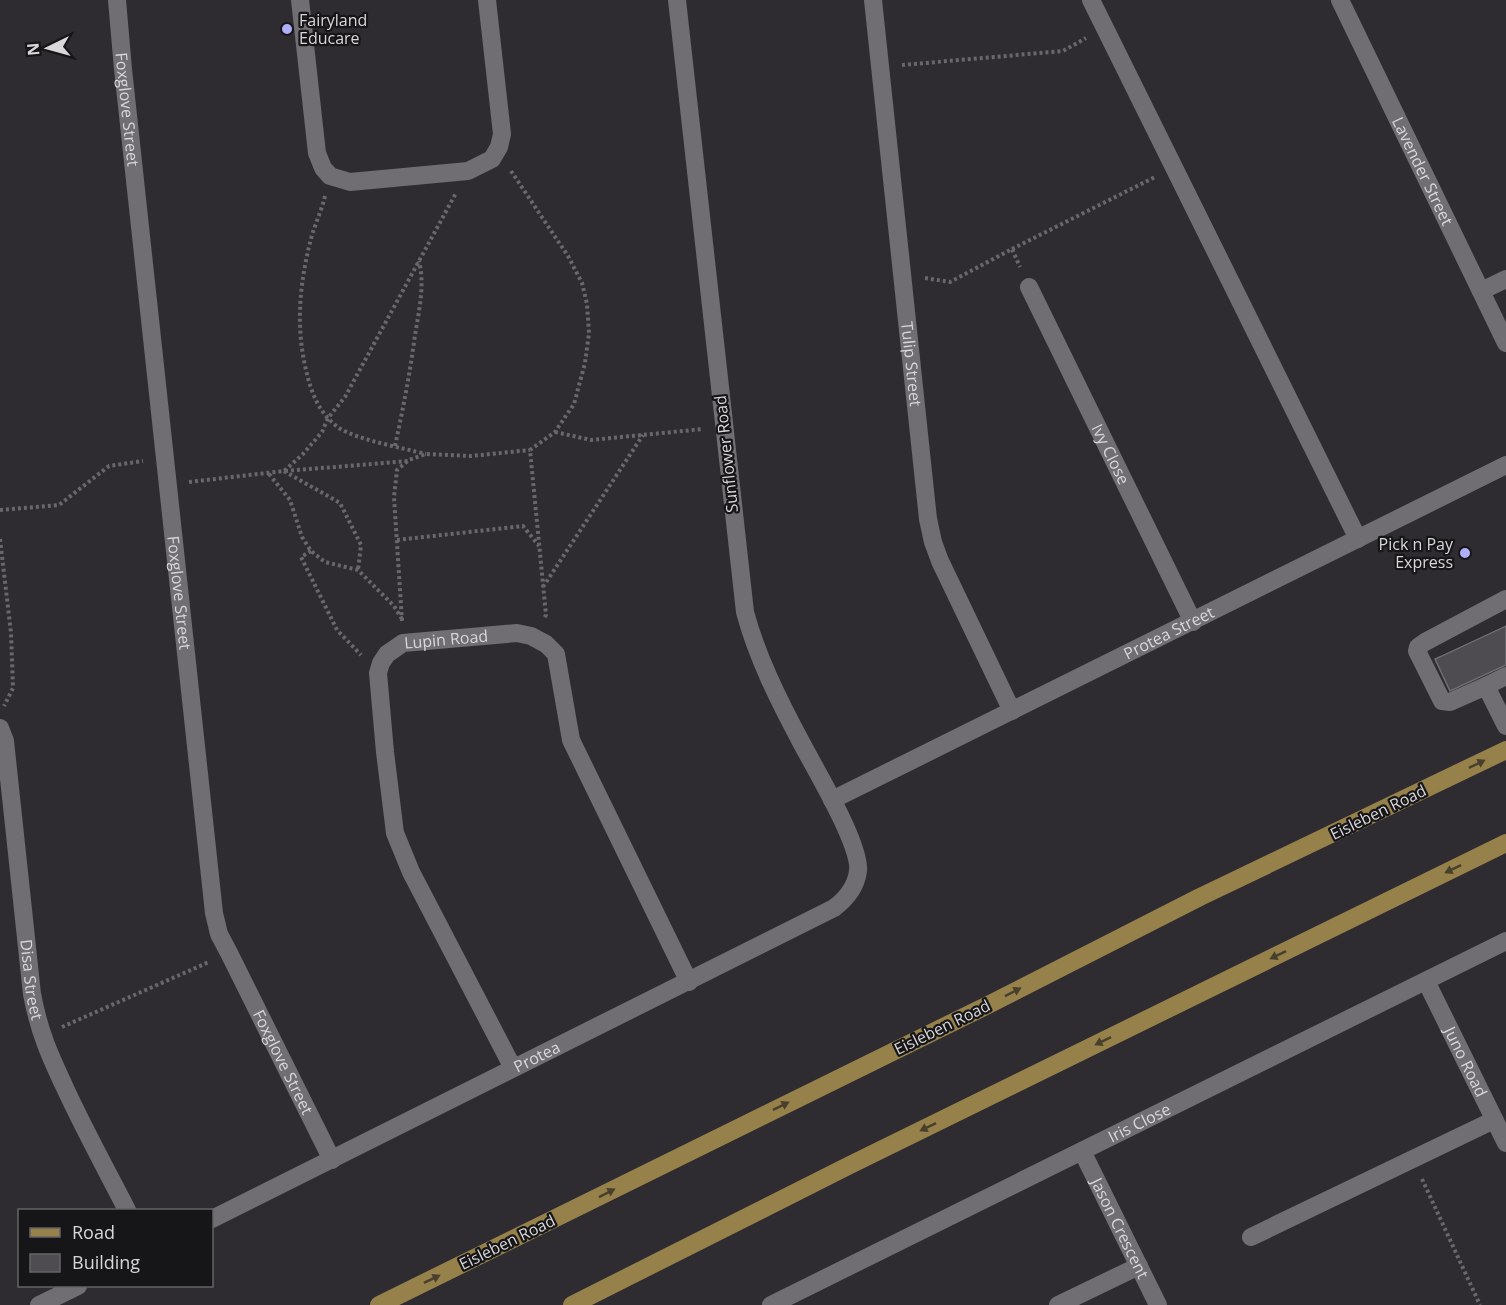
<svg xmlns="http://www.w3.org/2000/svg" width="1506" height="1305" font-family="'Open Sans',sans-serif">
	<style>
		.shadow { fill: #0007 }
		.building { fill: #4e4c50; stroke: #6f6d72; stroke-width: 1.5 }
		.lines { fill: none; stroke-linecap: round; stroke-linejoin: round }
		.path { stroke: #69676a; stroke-width: 4; stroke-dasharray: 3 3; stroke-linecap: butt }
		.minor { stroke: #706e73; stroke-width: 18 }
		.major { stroke: #96814b; stroke-width: 18 }
		.oneway { fill: #49402c }
		.poi-dot { fill: #aeaefa; stroke: #161517; stroke-width: 2 }
		.labels { text-anchor: middle; stroke-width: 4.5; stroke-linejoin: round; paint-order: stroke }
		.poi-label { font-size: 16px; fill: #d9d7da; stroke: #161517; text-anchor: start }
		.street-label { font-size: 16px; fill: #d9d7da; stroke: #161517 }
	</style>
	<rect width="100%" height="100%" fill="#2e2c30"/>
	<path class="shadow" d="M 1506,625 L 1506,663 L 1437,660 L 1441,655 Z"/>
	<path class="building" d="M 1506,626 L 1506,665 L 1450,691 L 1435,659 Z"/>
	<g class="lines">
		<path class="path" d="M 902,65 L 1063,51 L 1086,38
			M 511,171 L 568,256 L 582,283 L 587,304 L 589,333 L 585,363 L 574,404 L 555,432 L 530,450 L 546,615 L 544,618
			M 325,196 C 322,209 316,222 312,235 C 300,280 295,324 306,370 C 311,392 319,414 339,428 C 358,440 403,448 426,454
			M 1012,249 L 1155,177
			M 925,278 L 950,282 L 1012,249 L 1020,267
			M 555,432 L 591,440 L 703,429
			M 395,446 C 403,409 410,373 415,335 C 419,311 425,285 419,261
			M 284,471 L 340,503 L 361,545 L 358,570
			M 285,471 L 409,461
			M 269,474 L 290,500 L 302,537 L 311,551 L 325,562 L 358,570 L 394,606 L 402,619
			M 189,482 L 284,471 L 303,454 L 322,432 L 328,418 L 345,397 L 456,193
			M 0,510 L 59,505 L 109,466 L 143,461
			M 0,539 L 11,633 L 13,688 L 4,706
			M 397,540 L 523,526 L 539,546
			M 311,551 L 301,557 L 337,630 L 361,655
			M 543,587 L 643,435
			M 402,621 L 394,497 L 397,470 L 409,460 L 426,454 L 471,456 L 530,450
			M 62,1027 L 209,962
			M 1422,1179 L 1480,1305"/>
		<g class="minor">
			<path id="s1" d="M 117,0 L 123,69 L 214,913 L 219,934 L 229,953 L 332,1160"/>
			<path d="M 300,0 L 317,153 L 323,168 L 330,176 L 350,182 L 468,171 L 492,159 L 499,147 L 502,134 L 487,0"/>
			<path id="s2" d="M 873,0 L 928,519 L 933,542 L 940,561 L 1012,711"/>
			<path d="M 1091,0 L 1358,539"/>
			<path id="s3" d="M 1340,0 L 1506,343"/>
			<path id="s4" d="M 1029,287 L 1193,622"/>
			<path d="M 1481,291 L 1506,279"/>
			<path d="M 1506,599 L 1425,642 L 1418,647 L 1417,651 L 1442,701 L 1450,702 L 1486,686 L 1506,726"/>
			<path d="M 1486,686 L 1506,676"/>
			<path id="s5" d="M 0,728 L 5,741 L 32,994 C 39,1032 50,1056 66,1090 C 85,1131 107,1171 127,1210"/>
			<path id="s6" d="M 832,800 L 1506,465"/>
			<path id="s7" d="M 1426,981 L 1506,1143"/>
			<path id="s8" d="M 513,1068 L 411,872 L 395,833 L 385,752 L 378,673 L 381,663 L 387,654 L 403,643 L 517,633 L 531,636 L 546,644 L 556,654 L 571,740 L 689,982"/>
			<path id="s9" d="M 1082,1151 L 1158,1305"/>
			<path id="s10" d="M 212,1219 L 834,908 C 846,899 856,887 858,871 C 861,845 814,767 801,742 C 779,701 757,657 745,612 L 677,0"/>
			<path d="M 1251,1237 L 1494,1120"/>
			<path d="M 39,1305 L 78,1286"/>
			<path id="s11" d="M 771,1305 L 1506,941"/>
			<path d="M 1058,1305 L 1139,1266"/>
		</g>
		<path class="major" d="M 379,1305 L 992,1003 L 1200,897 L 1506,750
			M 572,1305 L 850,1165 L 1506,843"/>
	</g>
	<defs><path id="oneway-solid" d="M-6-.8H1V-3.2L6.5 0L1 3.2V.8H-6Z" transform="scale(1.5)"/></defs>
	<g class="oneway">
		<use href="#oneway-solid" transform="translate(1477 764) rotate(-26)"/>
		<use href="#oneway-solid" transform="translate(1453 869) rotate(154)"/>
		<use href="#oneway-solid" transform="translate(1278 955) rotate(154)"/>
		<use href="#oneway-solid" transform="translate(1013 992) rotate(-27)"/>
		<use href="#oneway-solid" transform="translate(1103 1041) rotate(154)"/>
		<use href="#oneway-solid" transform="translate(781 1106) rotate(-26)"/>
		<use href="#oneway-solid" transform="translate(928 1127) rotate(154)"/>
		<use href="#oneway-solid" transform="translate(607 1193) rotate(-27)"/>
		<use href="#oneway-solid" transform="translate(432 1279) rotate(-26)"/>
	</g>
	<g class="poi-dot">
		<circle cx="287" cy="29" r="6"/>
		<circle cx="1465" cy="553" r="6"/>
	</g>
	<g class="labels">
		<g class="poi-label">
			<text x="299" y="26">Fairyland<tspan x="299" dy="18">Educare</tspan></text>
			<text x="1453" y="550" text-anchor="end">Pick n Pay<tspan x="1453" dy="18">Express</tspan></text>
		</g>
		<g class="street-label">
			<text dy="6" stroke="none"><textPath href="#s1" startOffset="110">Foxglove Street</textPath></text>
			<text dy="6" stroke="none"><textPath href="#s3" startOffset="190">Lavender Street</textPath></text>
			<text dy="6" stroke="none"><textPath href="#s2" startOffset="366">Tulip Street</textPath></text>
			<text transform="translate(726 454) rotate(-96)" y="6">Sunflower Road</text>
			<text dy="6" stroke="none"><textPath href="#s4" startOffset="186">Ivy Close</textPath></text>
			<text dy="6" stroke="none"><textPath href="#s1" startOffset="596">Foxglove Street</textPath></text>
			<text dy="6" stroke="none"><textPath href="#s6" startOffset="376">Protea Street</textPath></text>
			<text dy="6" stroke="none"><textPath href="#s8" startOffset="508">Lupin Road</textPath></text>
			<text transform="translate(1378 812) rotate(-26)" y="6">Eisleben Road</text>
			<text dy="6" stroke="none"><textPath href="#s5" startOffset="254">Disa Street</textPath></text>
			<text transform="translate(942 1027) rotate(-26)" y="6">Eisleben Road</text>
			<text dy="6" stroke="none"><textPath href="#s10" startOffset="363">Protea</textPath></text>
			<text dy="6" stroke="none"><textPath href="#s1" startOffset="1083">Foxglove Street</textPath></text>
			<text dy="6" stroke="none"><textPath href="#s7" startOffset="90">Juno Road</textPath></text>
			<text dy="6" stroke="none"><textPath href="#s11" startOffset="411">Iris Close</textPath></text>
			<text dy="6" stroke="none"><textPath href="#s9" startOffset="86">Jason Crescent</textPath></text>
			<text transform="translate(507 1242) rotate(-26)" y="6">Eisleben Road</text>
		</g>
	</g>
	<rect x="18" y="1209" width="195" height="78" fill="#161517" stroke="#646365" stroke-width="1.5"/>
	<rect x="30" y="1228" width="30" height="9" fill="#96814b" stroke="#646365" stroke-width="1.5"/>
	<text x="72" y="1239" font-size="18" fill="#d9d7da">Road</text>
	<rect x="30" y="1254" width="30" height="18" fill="#4e4c50" stroke="#646365" stroke-width="1.5"/>
	<text x="72" y="1269" font-size="18" fill="#d9d7da">Building</text>
	<g transform="translate(48 48) rotate(265)" stroke="#161517" stroke-width="4.5" paint-order="stroke">
	<path d="M0-4.5L10 22L0 15L-10 22Z" fill="#d9d7da"/>
	<text y="-9" font-size="16" font-weight="bold" text-anchor="middle" fill="#d9d7da">N</text>
	</g>
</svg>
